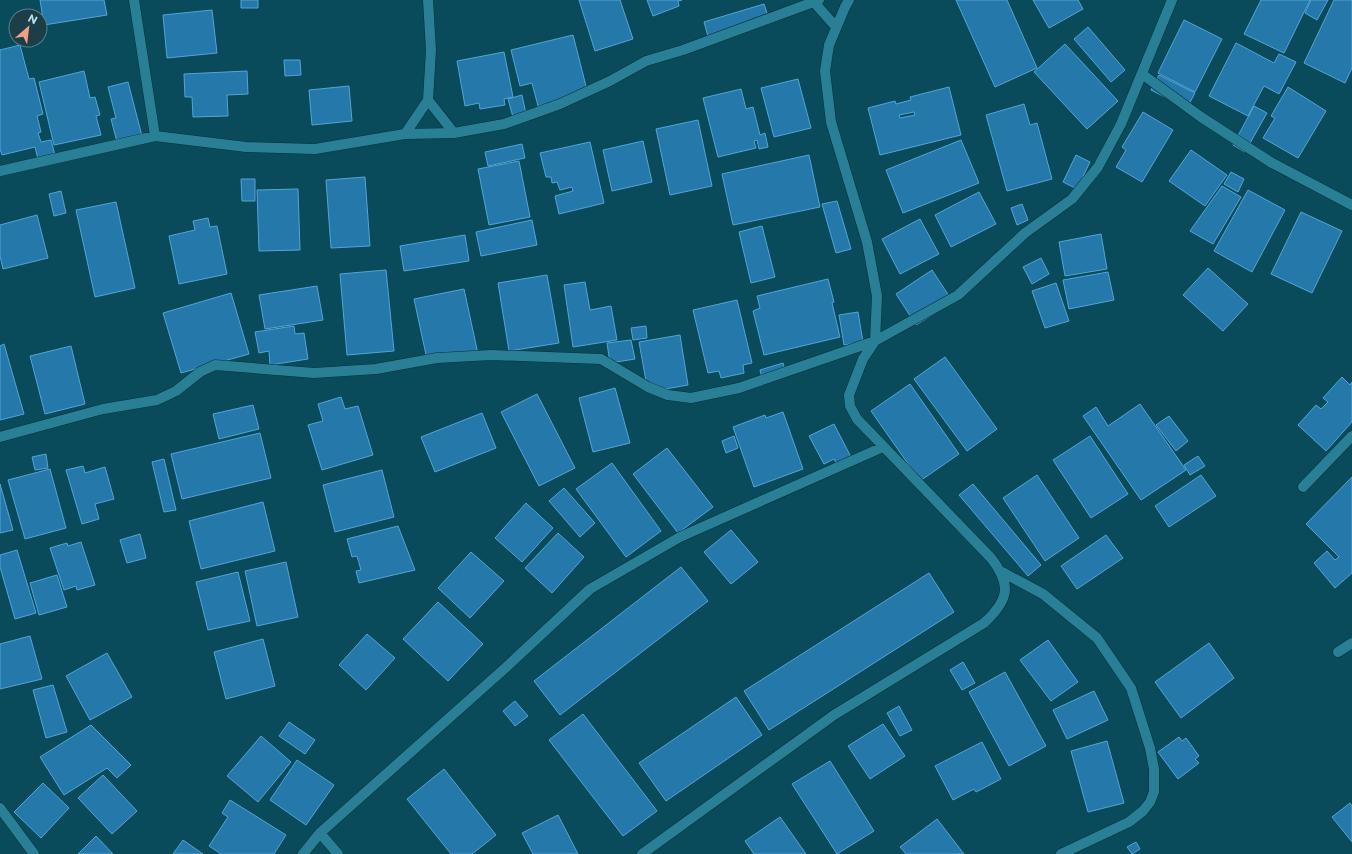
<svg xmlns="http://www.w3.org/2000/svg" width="1352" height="854" font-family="Montserrat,sans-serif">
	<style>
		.building { fill: #2479aa; stroke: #54a4d6; fill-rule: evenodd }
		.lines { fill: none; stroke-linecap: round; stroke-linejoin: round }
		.street-casing { stroke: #0a2e38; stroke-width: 11 }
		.street { stroke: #298096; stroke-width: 10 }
	</style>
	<rect width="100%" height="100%" fill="#094b5a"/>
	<path class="building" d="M 40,0 L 104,0 L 107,15 L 44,25 Z
		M 241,0 L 258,0 L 258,8 L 241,8 Z
		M 579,0 L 620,0 L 633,39 L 595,51 Z
		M 647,0 L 682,0 L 678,1 L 679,6 L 653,16 Z
		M 956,0 L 1007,0 L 1037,68 L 995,87 Z
		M 1033,0 L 1078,0 L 1083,9 L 1049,28 Z
		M 1261,0 L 1310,0 L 1284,53 L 1244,34 Z
		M 1311,0 L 1328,0 L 1317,20 L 1305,13 Z
		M 1334,0 L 1352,0 L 1352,68 L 1345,83 L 1304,63 Z
		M 764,4 L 770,22 L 709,40 L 704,22 Z
		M 212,10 L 217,53 L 167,58 L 163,15 Z
		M 1184,20 L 1222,39 L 1195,92 L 1158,73 Z
		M 1088,27 L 1125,70 L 1111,82 L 1074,39 Z
		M 573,35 L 588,94 L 538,106 L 532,83 L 520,86 L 511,50 Z
		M 1236,43 L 1274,63 L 1279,54 L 1296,62 L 1279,94 L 1264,86 L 1248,116 L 1209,96 Z
		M 1065,44 L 1118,101 L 1087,129 L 1034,72 Z
		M 20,45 L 29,79 L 34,78 L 43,114 L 37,116 L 41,132 L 38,133 L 41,142 L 51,140 L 56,159 L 39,163 L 35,147 L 2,155 L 0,149 L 0,50 Z
		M 504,52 L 513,97 L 504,99 L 505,105 L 480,109 L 479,103 L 465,106 L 457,61 Z
		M 284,60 L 300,60 L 301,75 L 285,76 Z
		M 84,71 L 90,98 L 95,97 L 100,115 L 96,116 L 101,135 L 54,145 L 39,82 Z
		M 247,71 L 248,94 L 227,95 L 228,116 L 193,117 L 192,97 L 185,97 L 184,74 Z
		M 1159,75 L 1195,93 L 1187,108 L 1151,90 Z
		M 798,79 L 811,128 L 774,137 L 761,88 Z
		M 128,82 L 142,136 L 117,142 L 111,119 L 116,118 L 108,87 Z
		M 349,86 L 352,121 L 312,125 L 309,90 Z
		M 949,87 L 961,135 L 880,155 L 868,108 L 895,101 L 896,104 L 911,100 L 910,97 ZM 914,112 L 915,115 L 900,118 L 899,115 Z
		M 1288,87 L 1326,111 L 1298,158 L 1263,138 L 1275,118 L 1271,116 Z
		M 741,89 L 746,109 L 753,107 L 760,135 L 765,133 L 768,147 L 759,149 L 757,140 L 754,141 L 756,148 L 718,157 L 703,98 Z
		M 522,95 L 526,114 L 513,117 L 508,99 Z
		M 1024,104 L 1030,125 L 1037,123 L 1052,179 L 1007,191 L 986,115 Z
		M 1254,106 L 1267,113 L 1245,152 L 1233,145 Z
		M 1143,112 L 1173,130 L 1142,182 L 1116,167 L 1126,150 L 1122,147 Z
		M 698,120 L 712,186 L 670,195 L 656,129 Z
		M 961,140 L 979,183 L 903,213 L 886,170 Z
		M 643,141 L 652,182 L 612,191 L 603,150 Z
		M 590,142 L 604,203 L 559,214 L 555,196 L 573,191 L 572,187 L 560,190 L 557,182 L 552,183 L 551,177 L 546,177 L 540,153 Z
		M 522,144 L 525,158 L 488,166 L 485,152 Z
		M 1191,150 L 1227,175 L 1205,206 L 1169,181 Z
		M 809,155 L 820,207 L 733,225 L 722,174 Z
		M 1076,155 L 1090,162 L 1077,189 L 1063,182 Z
		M 519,161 L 530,217 L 489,225 L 478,169 Z
		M 1231,172 L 1244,179 L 1238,192 L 1224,184 Z
		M 365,177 L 370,246 L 331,248 L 326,180 Z
		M 241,179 L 255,179 L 255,201 L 242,201 Z
		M 1222,186 L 1241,197 L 1213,244 L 1190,231 Z
		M 298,189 L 300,250 L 259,251 L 257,190 Z
		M 1248,190 L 1285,210 L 1252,272 L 1214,251 Z
		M 61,191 L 66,213 L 54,216 L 49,194 Z
		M 979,192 L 996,224 L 951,247 L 935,215 Z
		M 837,201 L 851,249 L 836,253 L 822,204 Z
		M 116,202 L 135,288 L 95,297 L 76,210 Z
		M 1022,204 L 1028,220 L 1017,225 L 1011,208 Z
		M 1301,212 L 1342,231 L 1312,293 L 1271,274 Z
		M 37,215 L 48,258 L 3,269 L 0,256 L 0,225 Z
		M 208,218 L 210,227 L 217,226 L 227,274 L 179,284 L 169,236 L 195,230 L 193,221 Z
		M 920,219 L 939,254 L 900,274 L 882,239 Z
		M 532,220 L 537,245 L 481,256 L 476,232 Z
		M 762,226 L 775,277 L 751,283 L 739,232 Z
		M 1101,234 L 1107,269 L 1065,276 L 1059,242 Z
		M 465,235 L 469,261 L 404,271 L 400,246 Z
		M 1041,258 L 1049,274 L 1032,284 L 1023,267 Z
		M 1208,268 L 1248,304 L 1223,331 L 1183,295 Z
		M 386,270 L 394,351 L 347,355 L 340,274 Z
		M 932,270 L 953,302 L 916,325 L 896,294 Z
		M 1108,272 L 1114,300 L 1069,309 L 1063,280 Z
		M 547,275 L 559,343 L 509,351 L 498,283 Z
		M 828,279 L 834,302 L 832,303 L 840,337 L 764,355 L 753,311 L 760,308 L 757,296 Z
		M 585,282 L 590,310 L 611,306 L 617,340 L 573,347 L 564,285 Z
		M 1056,283 L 1069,321 L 1045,328 L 1032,291 Z
		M 317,286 L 323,320 L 265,329 L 259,295 Z
		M 464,289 L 478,354 L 428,364 L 414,299 Z
		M 231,293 L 249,354 L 181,373 L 163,313 Z
		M 737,300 L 752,363 L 743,365 L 744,373 L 721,378 L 719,371 L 708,373 L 693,310 Z
		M 858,312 L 863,342 L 844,345 L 839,315 Z
		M 294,326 L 295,334 L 304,333 L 308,359 L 270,365 L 269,351 L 259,353 L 255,332 Z
		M 646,326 L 647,338 L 633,340 L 631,328 Z
		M 680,335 L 688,385 L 648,392 L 639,342 Z
		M 631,340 L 635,359 L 610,363 L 607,343 Z
		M 4,344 L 24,414 L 0,420 L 0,346 Z
		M 71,346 L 85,404 L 45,414 L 30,356 Z
		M 945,357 L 997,429 L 967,451 L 914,379 Z
		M 783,363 L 787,376 L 763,383 L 760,370 Z
		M 1342,377 L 1350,385 L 1352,382 L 1352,422 L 1326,451 L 1298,425 L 1316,405 L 1321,409 L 1328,402 L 1323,398 Z
		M 910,384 L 959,454 L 920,481 L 871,411 Z
		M 615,388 L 630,443 L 593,452 L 579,398 Z
		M 537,394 L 575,468 L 539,486 L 501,412 Z
		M 341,397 L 345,409 L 358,406 L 373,455 L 322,470 L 308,425 L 323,421 L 318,404 Z
		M 1140,404 L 1186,470 L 1141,500 L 1083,416 L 1096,407 L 1108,426 Z
		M 253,405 L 259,429 L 219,439 L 213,414 Z
		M 783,412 L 803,469 L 754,487 L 733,427 L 765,415 L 766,418 Z
		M 482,413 L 496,448 L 435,472 L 421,437 Z
		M 1169,416 L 1188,441 L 1176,451 L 1156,425 Z
		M 834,424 L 852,459 L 838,466 L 834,459 L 824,464 L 809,436 Z
		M 260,433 L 271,478 L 182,499 L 171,454 Z
		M 734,436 L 738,448 L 726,453 L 722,441 Z
		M 1090,436 L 1128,494 L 1091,518 L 1053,460 Z
		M 667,448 L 713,507 L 678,533 L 633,474 Z
		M 46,454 L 48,468 L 35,470 L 32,457 Z
		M 1198,456 L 1205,466 L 1190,475 L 1184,465 Z
		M 164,459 L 176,510 L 164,512 L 152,462 Z
		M 612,463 L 661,531 L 626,557 L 576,489 Z
		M 83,466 L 85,473 L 105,467 L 114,499 L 95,504 L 99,519 L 82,524 L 66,470 Z
		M 50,469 L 66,528 L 25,539 L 8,480 Z
		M 382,470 L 394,517 L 335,532 L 323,485 Z
		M 1037,475 L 1079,538 L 1045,561 L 1003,498 Z
		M 1201,475 L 1216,496 L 1169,527 L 1155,506 Z
		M 1352,477 L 1352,573 L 1335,588 L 1314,563 L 1327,551 L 1335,560 L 1339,557 L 1306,524 Z
		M 0,484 L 13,530 L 0,533 Z
		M 973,484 L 1041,565 L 1028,576 L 959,495 Z
		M 564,488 L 595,523 L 580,537 L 549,501 Z
		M 263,502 L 275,551 L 201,569 L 189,521 Z
		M 526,503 L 553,528 L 522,562 L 495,538 Z
		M 398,526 L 415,570 L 359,583 L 356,571 L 361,570 L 357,556 L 352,557 L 347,539 Z
		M 731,530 L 758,562 L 731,584 L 704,552 Z
		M 558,533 L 584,557 L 552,593 L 525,568 Z
		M 140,534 L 146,558 L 127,563 L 120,540 Z
		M 1106,535 L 1123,558 L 1077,589 L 1061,566 Z
		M 81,542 L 95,585 L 77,590 L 76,586 L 64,590 L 50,548 L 67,543 L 68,546 Z
		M 17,550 L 36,613 L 15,619 L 0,567 L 0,555 Z
		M 471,552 L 504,581 L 470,618 L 438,588 Z
		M 286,562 L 298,617 L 257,626 L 245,571 Z
		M 681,567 L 708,601 L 560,715 L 534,681 Z
		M 238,572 L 250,621 L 208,630 L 196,582 Z
		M 929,573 L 954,612 L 769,730 L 744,691 Z
		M 57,575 L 67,607 L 39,615 L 30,583 Z
		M 438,602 L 483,644 L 448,681 L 403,639 Z
		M 367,634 L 395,658 L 366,690 L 339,665 Z
		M 30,636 L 42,679 L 0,689 L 0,644 Z
		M 263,639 L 275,686 L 226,699 L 214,652 Z
		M 1048,640 L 1078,682 L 1051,701 L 1020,660 Z
		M 1209,643 L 1234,678 L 1181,718 L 1155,682 Z
		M 107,653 L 132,697 L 90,720 L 66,676 Z
		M 963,662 L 975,683 L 962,690 L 950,670 Z
		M 1005,672 L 1046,746 L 1009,766 L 969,692 Z
		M 53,685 L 67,732 L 46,738 L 33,690 Z
		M 1094,691 L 1108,720 L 1067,739 L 1053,710 Z
		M 736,697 L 762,735 L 666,801 L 639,763 Z
		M 515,701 L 528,716 L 515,726 L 503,711 Z
		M 899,706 L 912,730 L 900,736 L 887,713 Z
		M 583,714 L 657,811 L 623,836 L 549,740 Z
		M 289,722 L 315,740 L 305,754 L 279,736 Z
		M 883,724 L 905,756 L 870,779 L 848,746 Z
		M 91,725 L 131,765 L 117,778 L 107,768 L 64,795 L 40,757 Z
		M 261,736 L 291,762 L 258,802 L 227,776 Z
		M 1179,737 L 1182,741 L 1186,738 L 1199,756 L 1195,759 L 1199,763 L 1178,779 L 1158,752 Z
		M 1107,741 L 1124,803 L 1088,812 L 1071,751 Z
		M 982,742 L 1001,779 L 976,792 L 974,789 L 953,800 L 935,766 Z
		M 297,760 L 334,785 L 306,825 L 270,800 Z
		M 830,761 L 874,831 L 837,854 L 792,784 Z
		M 444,769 L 496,835 L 472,854 L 451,854 L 407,799 Z
		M 103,775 L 137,811 L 112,834 L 78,798 Z
		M 43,783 L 69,808 L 41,838 L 14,812 Z
		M 230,800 L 286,835 L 274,854 L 221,854 L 209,846 L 228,817 L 222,813 Z
		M 1350,803 L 1352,806 L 1352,842 L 1332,817 Z
		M 558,815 L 578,854 L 533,854 L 522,833 Z
		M 780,817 L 806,854 L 754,854 L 745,841 Z
		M 937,819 L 964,854 L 906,854 L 900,847 Z
		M 96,836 L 113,854 L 78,854 Z
		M 183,840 L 203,854 L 173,854 Z
		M 1136,842 L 1140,849 L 1132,854 L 1127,847 Z"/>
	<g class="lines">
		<defs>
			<path id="street" d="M 134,0 L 155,136
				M 812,0 L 836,27
				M 1142,74 L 1201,117 L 1272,163 L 1352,205
				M 428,100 L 454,133
				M 405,134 L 428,100 L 431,50 L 428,0
				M 0,171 L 155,136 L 246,147 L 315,149 L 405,134 L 454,133 L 504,124 L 560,104 L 610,81 L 646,61 L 683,50 L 819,0
				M 0,437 L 103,409 L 157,400 L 176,391 L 200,372 L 215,365 L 314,373 L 376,369 L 437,358 L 491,355 L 601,359 L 648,387 L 668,395 L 691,398 L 739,388 L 875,341 L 958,295 L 1025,233 L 1072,199 L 1098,167 L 1121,124 L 1172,0
				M 1303,487 L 1352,436
				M 1002,572 L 1043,594 L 1097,638 L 1131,688 L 1150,748 L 1154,769 L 1154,792 L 1150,802 L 1143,811 L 1129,822 L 1061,854
				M 1338,652 L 1352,643
				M 0,808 L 34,854
				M 320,833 L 338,854
				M 303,854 L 320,833 L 503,670 L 590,589 L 680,537 L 883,447
				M 642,854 L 834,715 L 984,623 C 1009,600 1012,585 991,558 L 857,419 L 850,406 L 849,395 L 863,359 L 875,341 L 877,296 L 867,242 L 831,122 L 825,71 L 829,45 L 845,7 L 849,0"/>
		</defs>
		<use href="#street" class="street-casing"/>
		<use href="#street" class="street"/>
	</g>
	<g transform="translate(28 28) rotate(28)"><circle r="19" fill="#1b3e47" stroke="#57808b"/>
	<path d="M0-3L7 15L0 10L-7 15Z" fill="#f39f84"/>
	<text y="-6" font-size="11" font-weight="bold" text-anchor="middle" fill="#b2e2f1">N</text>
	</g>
</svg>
